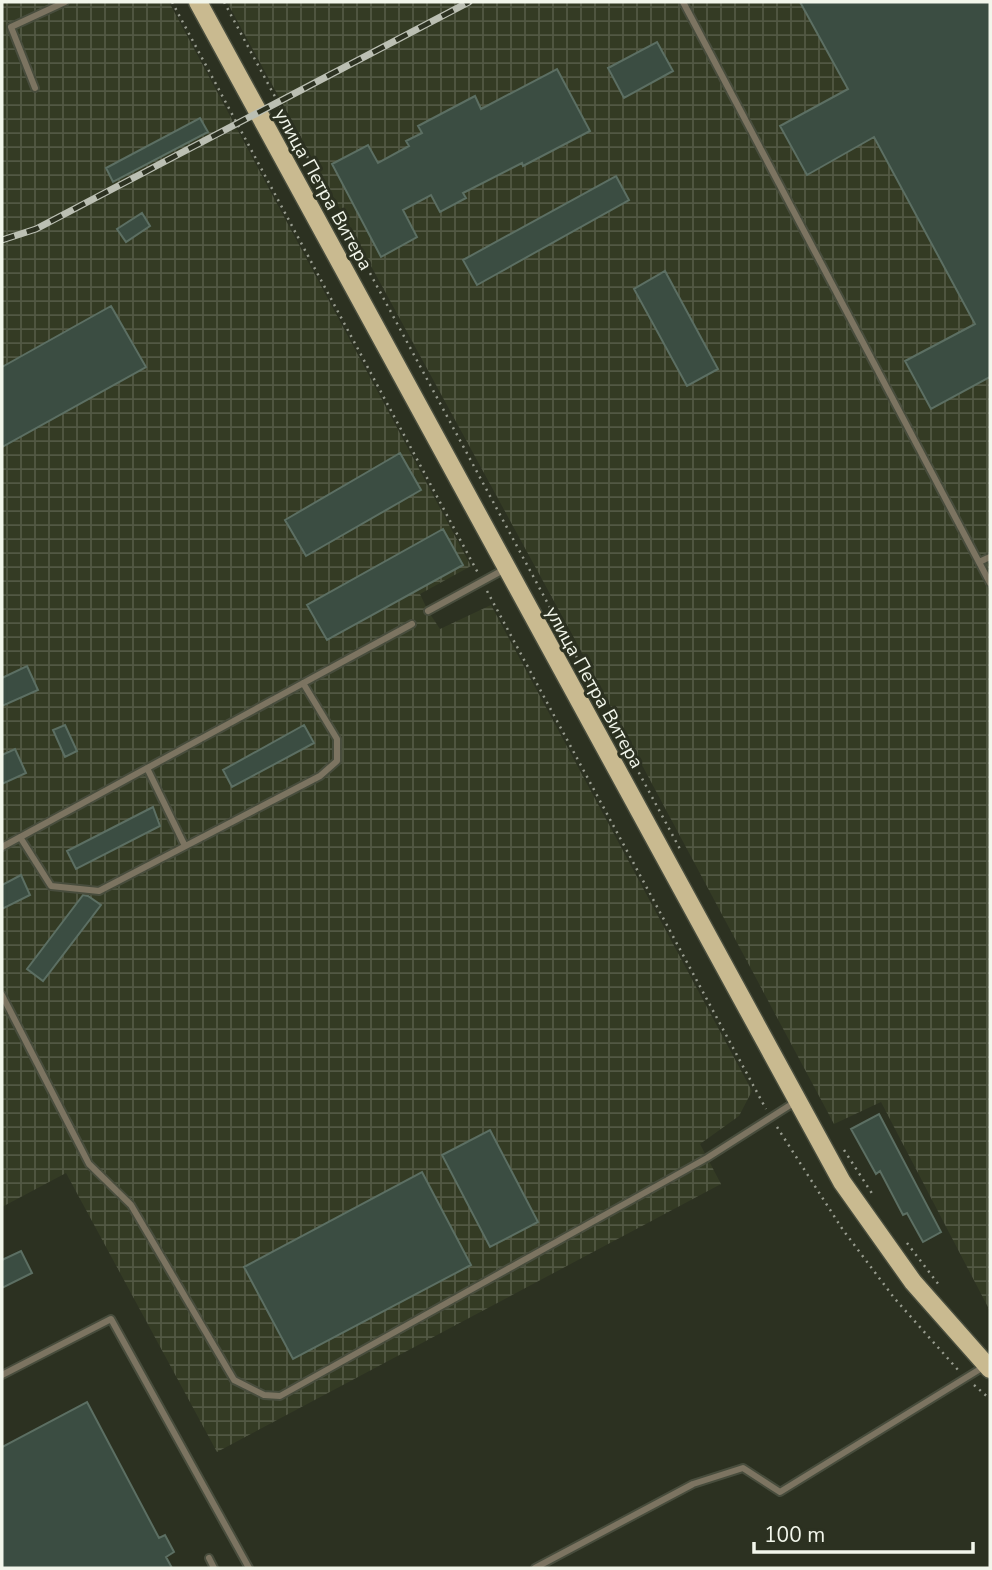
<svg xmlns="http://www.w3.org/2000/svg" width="992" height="1570" font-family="'Nunito Sans',sans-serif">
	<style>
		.industrial { fill: url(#industrial-grid) }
		.building { fill: #3b4d42; stroke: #5c6f63; stroke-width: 2 }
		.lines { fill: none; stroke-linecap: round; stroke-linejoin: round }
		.service-casing { stroke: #484d3d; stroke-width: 10 }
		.primary-casing { stroke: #484d3d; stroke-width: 21 }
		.path { stroke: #989c8f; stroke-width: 2.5; stroke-dasharray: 2 5; stroke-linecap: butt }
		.service { stroke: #7c7461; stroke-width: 6 }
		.primary { stroke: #c9ba90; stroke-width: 18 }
		.rail-casing { stroke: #bbbfb3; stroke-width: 7 }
		.rail { stroke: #2c3121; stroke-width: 4.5; stroke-dasharray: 13; stroke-linecap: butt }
		.labels { text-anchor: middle; stroke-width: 6; stroke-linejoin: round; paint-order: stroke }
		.street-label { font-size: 19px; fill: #f2f6eb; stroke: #2c3121 }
	</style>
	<defs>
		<pattern id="industrial-grid" width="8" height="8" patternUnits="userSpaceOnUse" patternTransform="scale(1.75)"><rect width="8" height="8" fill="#343b24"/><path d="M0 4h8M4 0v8" fill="none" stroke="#525844"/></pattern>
	</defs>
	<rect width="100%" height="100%" fill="#2c3121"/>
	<path class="industrial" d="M 2,2 L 88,2 L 88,4 L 94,2 L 169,2 L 471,566 L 420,594 L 428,611 L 440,629 L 491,605 L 752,1091 L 739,1116 L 700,1144 L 721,1184 L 217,1452 L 66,1173 L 2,1207 Z
		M 227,2 L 990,2 L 990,1311 L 881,1102 L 834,1124 L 573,636 Z"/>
	<path class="building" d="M 800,2 L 990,2 L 990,377 L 931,409 L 905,361 L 975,324 L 874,137 L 807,175 L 780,126 L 848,89 Z
		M 657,42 L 673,71 L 624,98 L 608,68 Z
		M 557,69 L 590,131 L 523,166 L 522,163 L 463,193 L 466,198 L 440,212 L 431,195 L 403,210 L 417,237 L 381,257 L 332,164 L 368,145 L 378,163 L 409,146 L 406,141 L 422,133 L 418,126 L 475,96 L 481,109 Z
		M 200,118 L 208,132 L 113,182 L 106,168 Z
		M 616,176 L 629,200 L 477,285 L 463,260 Z
		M 142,213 L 150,226 L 126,242 L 117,229 Z
		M 665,271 L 718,369 L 687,386 L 634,289 Z
		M 111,306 L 146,367 L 2,447 L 2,367 Z
		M 400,453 L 421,490 L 306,556 L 285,520 Z
		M 443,529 L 463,565 L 327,640 L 307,605 Z
		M 27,666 L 38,690 L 2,706 L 2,678 Z
		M 65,725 L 77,751 L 65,757 L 53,730 Z
		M 304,725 L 314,743 L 232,787 L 223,770 Z
		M 15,749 L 26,773 L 2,784 L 2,755 Z
		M 153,807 L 160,826 L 76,869 L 67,851 Z
		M 21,875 L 30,895 L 2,909 L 2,885 Z
		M 83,895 L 88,896 L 101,905 L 43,981 L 27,969 Z
		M 879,1114 L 941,1232 L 923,1242 L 907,1213 L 903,1215 L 880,1171 L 876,1174 L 851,1129 Z
		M 490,1130 L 538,1222 L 490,1247 L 442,1155 Z
		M 422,1172 L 471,1265 L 293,1359 L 244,1267 Z
		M 21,1251 L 32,1273 L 2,1288 L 2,1260 Z
		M 87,1402 L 159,1538 L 165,1535 L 174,1552 L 166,1557 L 172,1568 L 2,1568 L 2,1447 Z"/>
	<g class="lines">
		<defs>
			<path id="service" d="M 683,2 L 990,583
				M 35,88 L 11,27 L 65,2
				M 979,562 L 990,557
				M 428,611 L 505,569
				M 147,768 L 185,846
				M 20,837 L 51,886 L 99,891 L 320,776 L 337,761 L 337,739 L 303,683
				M 2,847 L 412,624
				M 2,995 L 89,1164 L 131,1205 L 234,1380 L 264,1395 L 280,1396 L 707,1158 L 795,1102
				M 2,1375 L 111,1319 L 249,1568
				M 209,1558 L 214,1568
				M 535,1568 L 693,1484 L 743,1468 L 780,1492 L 985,1366"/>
			<path id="primary" d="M 198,2 L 842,1182 L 913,1282 L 990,1369"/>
		</defs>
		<use href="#service" class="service-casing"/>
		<use href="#primary" class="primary-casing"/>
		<path class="path" d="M 172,2 L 478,573
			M 224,2 L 680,849
			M 487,591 L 766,1109
			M 777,1127 L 843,1230 L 895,1299 L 959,1371
			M 844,1150 L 873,1195
			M 907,1243 L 939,1285
			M 974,1385 L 990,1399"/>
		<use href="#service" class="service"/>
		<use href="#primary" class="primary"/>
		<defs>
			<path id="rail" d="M 2,240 L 36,229 L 469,2"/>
		</defs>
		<use href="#rail" class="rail-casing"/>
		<use href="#rail" class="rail"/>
	</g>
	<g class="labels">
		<g class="street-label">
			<text transform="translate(324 189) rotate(61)" y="7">улица Петра Витера</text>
			<text transform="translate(595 687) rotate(61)" y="7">улица Петра Витера</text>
		</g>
	</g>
	<rect width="992" height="1570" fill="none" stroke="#f2f6eb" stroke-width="7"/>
	<path d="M754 1542v10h219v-10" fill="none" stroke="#f2f6eb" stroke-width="3.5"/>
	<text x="764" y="1542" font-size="21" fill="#f2f6eb" stroke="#2c3121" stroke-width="5" paint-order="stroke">100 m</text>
</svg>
